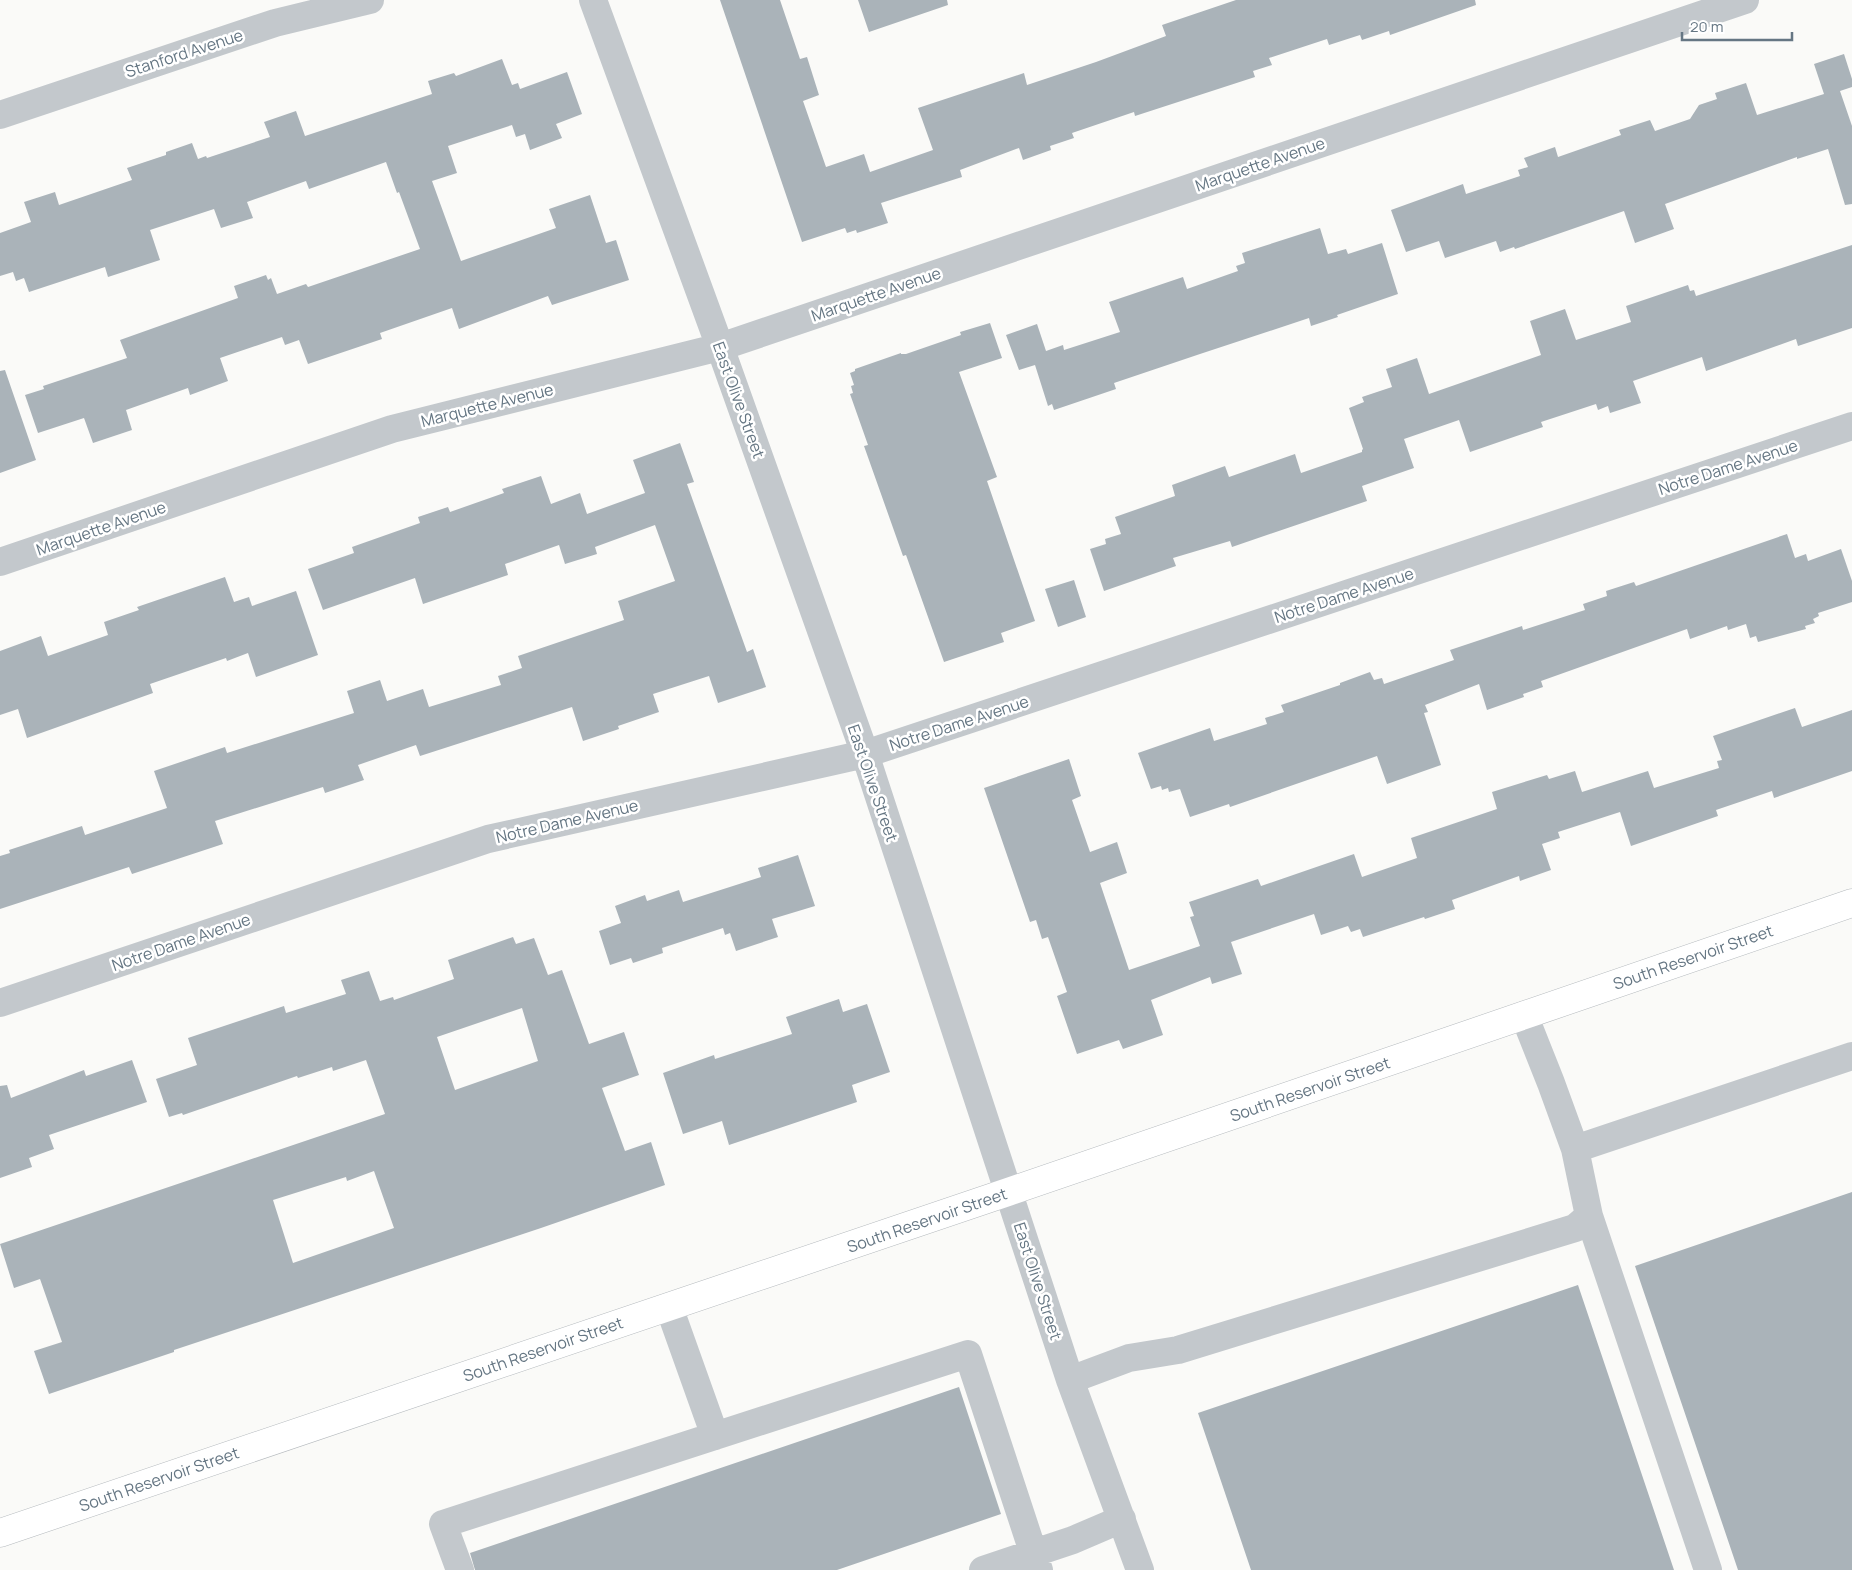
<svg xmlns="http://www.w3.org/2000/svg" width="1852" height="1570" font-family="Manrope,sans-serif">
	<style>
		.building { fill: #aab3b9; fill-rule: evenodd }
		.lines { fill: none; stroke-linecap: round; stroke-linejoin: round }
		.major-casing { stroke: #b5babe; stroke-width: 29 }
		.minor { stroke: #c3c8cc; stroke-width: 28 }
		.major { stroke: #fff; stroke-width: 28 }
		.labels { text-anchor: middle; stroke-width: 5; stroke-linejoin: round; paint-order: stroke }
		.street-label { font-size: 16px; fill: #657683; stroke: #fff }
	</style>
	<rect width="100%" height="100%" fill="#fafaf8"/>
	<path class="building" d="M 720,0 L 780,0 L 800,59 L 807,57 L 819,95 L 803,101 L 826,167 L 864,154 L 870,172 L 933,150 L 918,108 L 1024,73 L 1027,85 L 1096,62 L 1166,36 L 1162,25 L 1236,0 L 1475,0 L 1476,5 L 1390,35 L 1389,31 L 1362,40 L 1360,35 L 1329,45 L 1327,39 L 1269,58 L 1272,65 L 1253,71 L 1255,77 L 1135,116 L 1134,112 L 1072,133 L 1074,138 L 1050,146 L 1051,150 L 1023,160 L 1019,148 L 960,170 L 962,177 L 881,203 L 888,223 L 857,233 L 856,230 L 847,233 L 845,228 L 802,242 Z
		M 858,0 L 947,0 L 948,5 L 869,32 Z
		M 1844,54 L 1852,79 L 1852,87 L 1840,91 L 1852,126 L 1852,204 L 1845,205 L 1828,149 L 1797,159 L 1797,157 L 1665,204 L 1674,229 L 1635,243 L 1624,211 L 1515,249 L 1514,247 L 1500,252 L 1496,241 L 1445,258 L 1439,241 L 1406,252 L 1391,210 L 1463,184 L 1466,194 L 1520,176 L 1518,170 L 1528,167 L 1524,158 L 1555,147 L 1558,157 L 1621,135 L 1619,130 L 1650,120 L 1655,131 L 1690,119 L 1699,105 L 1717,99 L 1715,93 L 1746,83 L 1757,115 L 1824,94 L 1814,64 Z
		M 502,59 L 512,85 L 518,83 L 520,89 L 567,72 L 582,114 L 556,124 L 562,138 L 530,150 L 525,134 L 516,137 L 512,125 L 448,146 L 457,173 L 432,181 L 461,261 L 556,228 L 549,209 L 590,195 L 606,243 L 616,240 L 629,280 L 552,305 L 548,296 L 459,329 L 452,308 L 380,333 L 382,339 L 308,364 L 299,340 L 285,345 L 282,337 L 220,358 L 228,381 L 190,395 L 188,388 L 126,410 L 132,430 L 93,443 L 84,418 L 38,433 L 25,395 L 44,389 L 43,386 L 127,358 L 120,340 L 238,298 L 234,286 L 266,275 L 268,280 L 271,278 L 277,294 L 306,284 L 308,287 L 420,249 L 399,192 L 397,193 L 386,162 L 309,189 L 306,181 L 247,202 L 253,218 L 221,228 L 214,209 L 150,230 L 160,260 L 108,277 L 105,267 L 29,292 L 24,278 L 16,281 L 13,272 L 0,276 L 0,233 L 31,222 L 24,202 L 55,192 L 59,205 L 132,180 L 127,168 L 166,155 L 166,152 L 192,143 L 198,159 L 206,156 L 207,158 L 270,137 L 264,122 L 296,111 L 305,136 L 432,94 L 428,81 L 454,73 L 456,76 Z
		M 1320,228 L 1328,254 L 1346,249 L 1348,254 L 1382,243 L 1398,294 L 1337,315 L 1338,317 L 1311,326 L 1309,318 L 1200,354 L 1114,383 L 1116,389 L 1054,410 L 1052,404 L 1048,406 L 1035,365 L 1019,370 L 1006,335 L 1037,324 L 1046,351 L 1063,345 L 1064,350 L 1120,332 L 1109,302 L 1183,277 L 1187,289 L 1238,271 L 1236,266 L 1245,263 L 1242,253 Z
		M 1852,245 L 1852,328 L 1798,346 L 1796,339 L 1706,371 L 1702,357 L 1633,381 L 1641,403 L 1610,413 L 1608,406 L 1598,410 L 1596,404 L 1541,422 L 1543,427 L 1470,452 L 1459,420 L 1404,439 L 1414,468 L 1362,486 L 1367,501 L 1232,547 L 1230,541 L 1173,558 L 1176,566 L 1104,591 L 1090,549 L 1106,544 L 1105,539 L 1121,534 L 1115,517 L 1175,496 L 1172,485 L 1225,466 L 1229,477 L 1295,454 L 1301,473 L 1362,452 L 1362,450 L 1363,449 L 1349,408 L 1364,402 L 1362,397 L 1392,387 L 1386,369 L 1417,358 L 1429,394 L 1541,355 L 1530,321 L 1565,309 L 1576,340 L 1631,322 L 1626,306 L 1688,285 L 1690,291 L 1694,290 L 1696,296 Z
		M 990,323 L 1002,358 L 959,372 L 997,477 L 987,481 L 1035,621 L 1001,633 L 1004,642 L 944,662 L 906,555 L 903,556 L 864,446 L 868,445 L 850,394 L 853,393 L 851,386 L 854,385 L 850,373 L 855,371 L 855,369 L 901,353 L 901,354 L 906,354 L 961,335 L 960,332 Z
		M 5,370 L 36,460 L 0,473 L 0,371 Z
		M 680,443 L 694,482 L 687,484 L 747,652 L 753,649 L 766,687 L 718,703 L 709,676 L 653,694 L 659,712 L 618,726 L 619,729 L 583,741 L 572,707 L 420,756 L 416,745 L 358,765 L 364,780 L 325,793 L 323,787 L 215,821 L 223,844 L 132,874 L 129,867 L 0,909 L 0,856 L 10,853 L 9,850 L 82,826 L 85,835 L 167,808 L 154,771 L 225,747 L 227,753 L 354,713 L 347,691 L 380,680 L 387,701 L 423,689 L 429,707 L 501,685 L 498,676 L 522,668 L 518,656 L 624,620 L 618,601 L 675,581 L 655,525 L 595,547 L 597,554 L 565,564 L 559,545 L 505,564 L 508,575 L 423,604 L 415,578 L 323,610 L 308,569 L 354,553 L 352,547 L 420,523 L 418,517 L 448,507 L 450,512 L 504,493 L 502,489 L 541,476 L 551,504 L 580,493 L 587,514 L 645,493 L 633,460 Z
		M 1787,534 L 1795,558 L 1806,554 L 1808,561 L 1841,549 L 1852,581 L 1852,602 L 1818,613 L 1819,616 L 1813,619 L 1815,623 L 1805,626 L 1806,629 L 1758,642 L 1756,636 L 1750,638 L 1746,624 L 1728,630 L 1727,626 L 1690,639 L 1687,629 L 1541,681 L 1543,687 L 1523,694 L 1524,697 L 1487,710 L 1479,684 L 1425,705 L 1428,712 L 1424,713 L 1441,765 L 1387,784 L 1377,756 L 1230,807 L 1229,804 L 1190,817 L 1180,789 L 1169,792 L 1168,788 L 1162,790 L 1161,786 L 1151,789 L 1138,753 L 1210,728 L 1214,741 L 1267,724 L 1265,718 L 1284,712 L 1281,705 L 1340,685 L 1340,683 L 1370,672 L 1374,680 L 1382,678 L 1384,684 L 1454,660 L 1450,650 L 1522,626 L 1523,630 L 1585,610 L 1583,604 L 1607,596 L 1606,591 L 1634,582 L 1636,586 Z
		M 225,577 L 234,602 L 249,597 L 252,606 L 296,591 L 318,655 L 256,677 L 248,653 L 227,661 L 226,658 L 150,684 L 153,693 L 27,738 L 18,709 L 0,715 L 0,651 L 41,636 L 48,656 L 108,635 L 104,622 L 139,610 L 137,607 Z
		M 1074,580 L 1086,617 L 1058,627 L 1045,589 Z
		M 1795,708 L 1802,727 L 1852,710 L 1852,771 L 1774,798 L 1772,791 L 1716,810 L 1718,816 L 1631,846 L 1620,812 L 1558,832 L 1560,838 L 1542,844 L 1551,870 L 1520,881 L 1519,876 L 1452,900 L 1455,909 L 1425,919 L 1424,917 L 1363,937 L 1360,929 L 1351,932 L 1348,926 L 1321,935 L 1314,914 L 1231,942 L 1242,974 L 1212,984 L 1210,977 L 1151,1000 L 1163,1035 L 1123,1049 L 1119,1040 L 1077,1054 L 1057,996 L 1067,992 L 1048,937 L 1042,939 L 1036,920 L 1030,922 L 984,788 L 1069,759 L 1081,796 L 1072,800 L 1090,852 L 1117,842 L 1127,873 L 1100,883 L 1129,970 L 1200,946 L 1190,917 L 1194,916 L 1189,902 L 1258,879 L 1261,886 L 1354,854 L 1362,877 L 1417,858 L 1411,838 L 1497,809 L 1492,792 L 1547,775 L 1549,779 L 1575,771 L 1582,792 L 1648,771 L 1654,788 L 1719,768 L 1717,761 L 1722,760 L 1713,736 Z
		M 798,855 L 815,906 L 772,919 L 778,937 L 736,951 L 730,933 L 725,935 L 723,928 L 662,948 L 663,953 L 633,963 L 631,958 L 610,965 L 599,931 L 621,923 L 615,906 L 645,895 L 647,901 L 679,890 L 683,902 L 761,877 L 758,868 Z
		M 513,937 L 516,944 L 534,938 L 548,975 L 562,970 L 589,1044 L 624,1032 L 639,1075 L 602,1088 L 625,1151 L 651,1142 L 665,1185 L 541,1228 L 174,1350 L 174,1352 L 49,1394 L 34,1351 L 62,1342 L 40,1279 L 14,1288 L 0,1244 L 385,1114 L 366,1060 L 333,1071 L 332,1067 L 298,1078 L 297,1076 L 183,1115 L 182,1113 L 169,1117 L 156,1079 L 197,1065 L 188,1038 L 284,1006 L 286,1013 L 346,994 L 341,980 L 369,971 L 380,1001 L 393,997 L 394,1000 L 454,979 L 448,960 ZM 522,1008 L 538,1061 L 455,1090 L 437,1037 ZM 374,1171 L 394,1228 L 293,1263 L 273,1200 L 346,1177 L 347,1181 Z
		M 839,999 L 843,1012 L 867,1004 L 890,1072 L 852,1085 L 857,1102 L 729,1145 L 722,1121 L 683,1134 L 663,1073 L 714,1055 L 715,1059 L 792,1034 L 786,1017 Z
		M 132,1060 L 147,1102 L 49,1135 L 54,1149 L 29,1158 L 32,1167 L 0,1178 L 0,1086 L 7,1085 L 11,1098 L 84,1070 L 86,1076 Z
		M 1852,1192 L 1852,1570 L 1738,1570 L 1635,1266 Z
		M 1578,1285 L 1674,1570 L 1251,1570 L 1198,1413 Z
		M 959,1387 L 1001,1514 L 837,1570 L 475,1570 L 470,1553 Z"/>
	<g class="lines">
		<defs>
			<path id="major" d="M 0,1533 L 1008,1192 L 1852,903"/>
		</defs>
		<use href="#major" class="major-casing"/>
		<path class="minor" d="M 593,0 L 720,347 L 865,754 L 1070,1380 L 1140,1570
			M 0,115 L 275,23 L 370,0
			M 0,562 L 392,429 L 720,347 L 1745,0
			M 0,1003 L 488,839 L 865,754 L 1852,426
			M 1575,1149 L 1852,1056
			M 1589,1216 L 1708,1570
			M 669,1307 L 715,1436
			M 1070,1380 L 1129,1358 L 1178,1350 L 1575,1228 L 1589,1216 L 1575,1149 L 1551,1083 L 1524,1015
			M 460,1570 L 443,1524 L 968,1354 L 1039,1570
			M 983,1570 L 1073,1540 L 1122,1519"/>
		<use href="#major" class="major"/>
	</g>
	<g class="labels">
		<g class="street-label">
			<text transform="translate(184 53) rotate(-18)" y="6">Stanford Avenue</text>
			<text transform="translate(1260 164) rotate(-19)" y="6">Marquette Avenue</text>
			<text transform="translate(876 294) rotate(-19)" y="6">Marquette Avenue</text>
			<text transform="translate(739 400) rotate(70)" y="6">East Olive Street</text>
			<text transform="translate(487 405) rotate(-14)" y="6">Marquette Avenue</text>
			<text transform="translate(1728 467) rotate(-18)" y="6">Notre Dame Avenue</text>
			<text transform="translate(101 528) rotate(-19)" y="6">Marquette Avenue</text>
			<text transform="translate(1344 595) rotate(-18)" y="6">Notre Dame Avenue</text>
			<text transform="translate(959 723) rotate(-18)" y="6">Notre Dame Avenue</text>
			<text transform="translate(873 783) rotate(71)" y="6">East Olive Street</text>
			<text transform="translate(567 821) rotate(-13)" y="6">Notre Dame Avenue</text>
			<text transform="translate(181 942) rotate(-19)" y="6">Notre Dame Avenue</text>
			<text transform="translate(1693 957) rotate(-19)" y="6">South Reservoir Street</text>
			<text transform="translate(1310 1089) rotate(-19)" y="6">South Reservoir Street</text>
			<text transform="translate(927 1220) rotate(-19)" y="6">South Reservoir Street</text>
			<text transform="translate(1038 1281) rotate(72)" y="6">East Olive Street</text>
			<text transform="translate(543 1349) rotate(-19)" y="6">South Reservoir Street</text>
			<text transform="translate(159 1479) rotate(-19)" y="6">South Reservoir Street</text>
		</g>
	</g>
	<path d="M1682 32v8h110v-8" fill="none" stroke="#657683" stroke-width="2.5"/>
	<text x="1690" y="32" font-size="15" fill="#657683" stroke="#ffffff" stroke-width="4" paint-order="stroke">20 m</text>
</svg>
